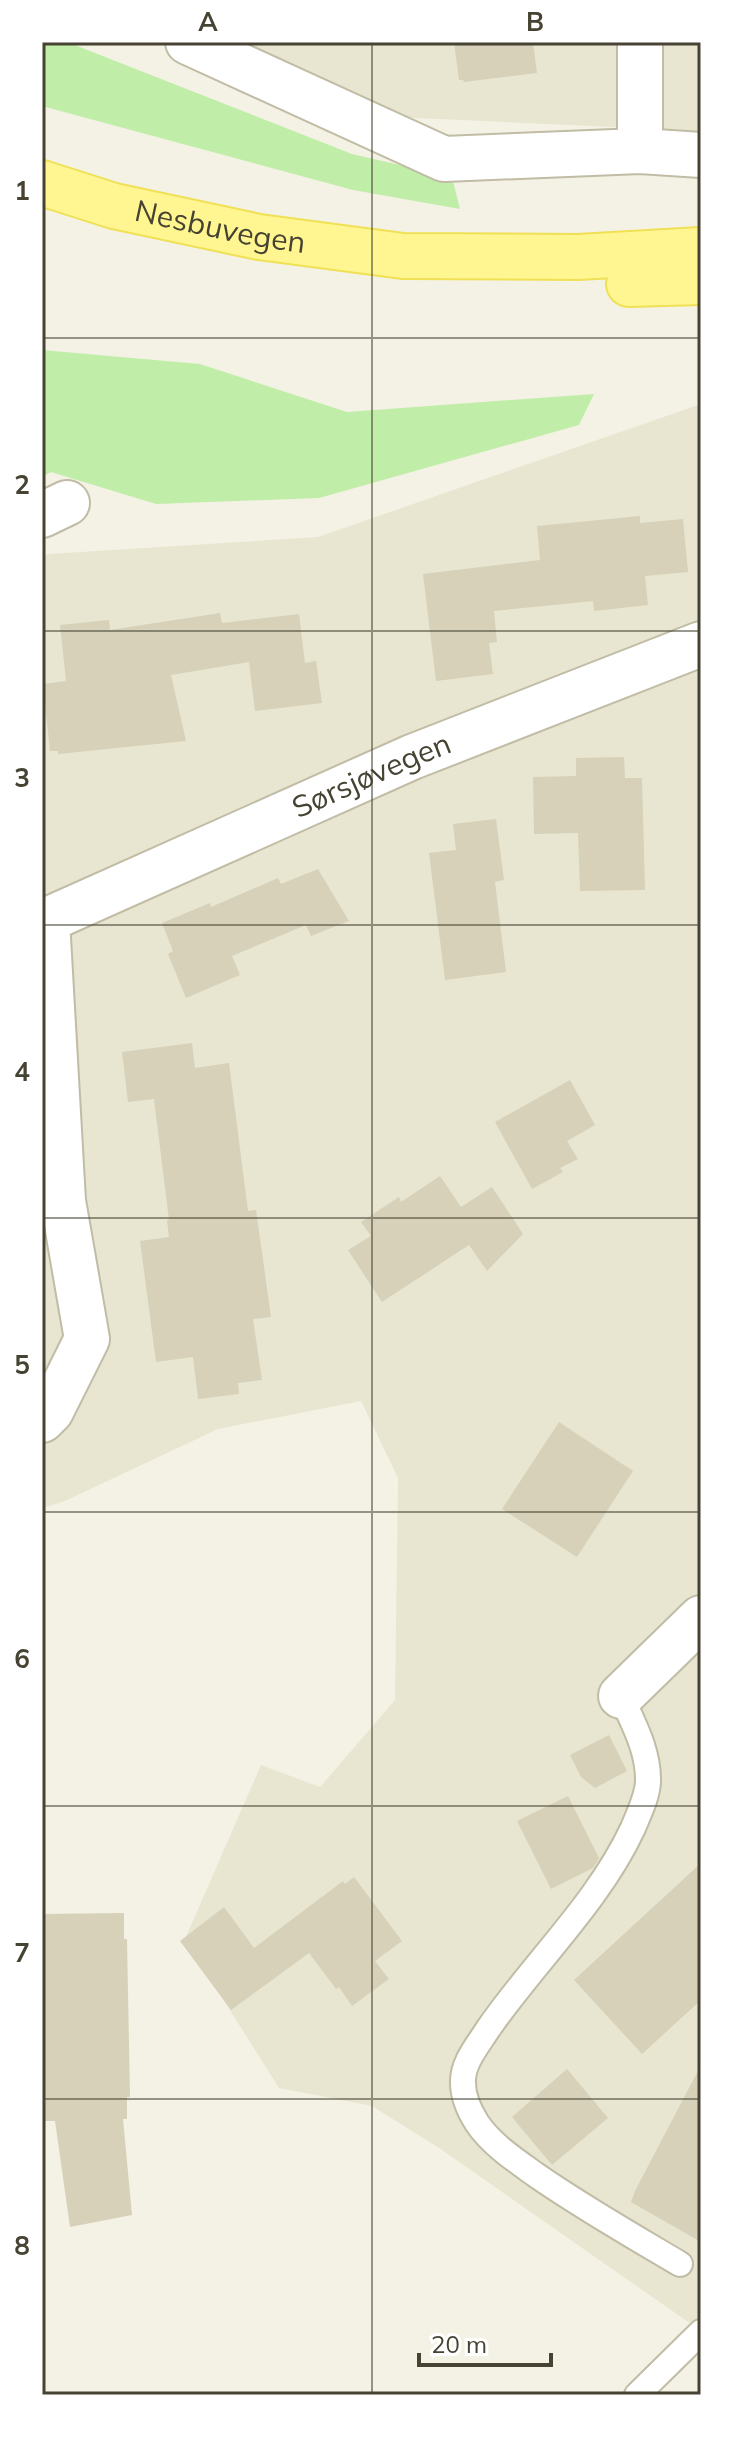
<svg xmlns="http://www.w3.org/2000/svg" width="743" height="2437" font-family="Mulish,sans-serif">
	<style>
		.residential { fill: #e8e6d1 }
		.green { fill: #c0eda8 }
		.building { fill: #d6d1b8 }
		.lines { fill: none; stroke-linecap: round; stroke-linejoin: round }
		.service-casing { stroke: #c0bca5; stroke-width: 28 }
		.minor-casing { stroke: #c0bca5; stroke-width: 48 }
		.primary-casing { stroke: #f0e055; stroke-width: 48 }
		.service { stroke: #fff; stroke-width: 24 }
		.minor { stroke: #fff; stroke-width: 44 }
		.primary { stroke: #fff691; stroke-width: 44 }
		.grid { fill: none; stroke: #464333; stroke-width: 2; stroke-opacity: 0.55 }
		.labels { text-anchor: middle; stroke-width: 6; stroke-linejoin: round; paint-order: stroke }
		.street-label { font-size: 30px; fill: #464333; stroke: #fff }
		.neatline { fill: none; stroke: #464333; stroke-width: 3 }
		.grid-label { font-size: 26px; text-anchor: middle; font-weight: bold; fill: #464333 }
	</style>
	<rect width="100%" height="100%" fill="#f4f2e4"/>
	<path class="residential" d="M 228,42 L 701,42 L 701,131 L 374,116 Z
		M 701,404 L 701,2331 L 439,2148 L 372,2106 L 279,2088 L 185,1939 L 261,1765 L 320,1787 L 395,1700 L 398,1478 L 361,1401 L 218,1429 L 65,1501 L 42,1508 L 42,557 L 49,554 L 318,537 Z"/>
	<path class="green" d="M 42,42 L 67,42 L 352,154 L 452,177 L 460,209 L 353,190 L 42,106 Z
		M 42,350 L 200,364 L 347,412 L 594,394 L 579,425 L 319,498 L 156,504 L 51,472 L 42,477 Z"/>
	<path class="building" d="M 454,42 L 533,42 L 537,73 L 464,82 L 463,80 L 459,80 Z
		M 640,516 L 640,523 L 683,519 L 688,572 L 645,576 L 648,605 L 594,611 L 593,601 L 494,611 L 497,642 L 489,643 L 493,674 L 436,681 L 423,574 L 540,560 L 537,526 Z
		M 220,613 L 222,623 L 299,614 L 305,663 L 316,661 L 322,703 L 255,711 L 249,662 L 171,675 L 186,741 L 58,754 L 58,751 L 50,751 L 43,684 L 66,681 L 60,625 L 109,620 L 110,630 Z
		M 624,757 L 625,778 L 642,778 L 645,890 L 580,891 L 578,833 L 534,834 L 533,777 L 576,776 L 576,758 Z
		M 496,819 L 504,880 L 495,882 L 506,972 L 445,980 L 429,853 L 456,850 L 453,824 Z
		M 318,869 L 349,921 L 311,936 L 306,925 L 232,956 L 240,975 L 186,998 L 168,954 L 173,951 L 162,923 L 210,903 L 211,907 L 278,878 L 281,884 Z
		M 192,1043 L 195,1068 L 229,1063 L 248,1211 L 256,1210 L 271,1317 L 253,1319 L 262,1380 L 238,1383 L 239,1394 L 198,1399 L 193,1357 L 156,1362 L 140,1241 L 169,1237 L 167,1220 L 169,1220 L 154,1099 L 128,1102 L 122,1052 Z
		M 570,1080 L 595,1125 L 567,1141 L 578,1159 L 560,1168 L 563,1172 L 532,1189 L 495,1122 Z
		M 440,1176 L 461,1207 L 492,1187 L 523,1234 L 487,1271 L 469,1245 L 382,1302 L 348,1250 L 371,1236 L 361,1222 L 399,1197 L 401,1202 Z
		M 559,1422 L 633,1471 L 577,1557 L 502,1509 Z
		M 609,1735 L 627,1771 L 595,1788 L 581,1777 L 570,1755 Z
		M 568,1796 L 599,1858 L 593,1868 L 551,1889 L 517,1821 Z
		M 701,1863 L 701,2000 L 642,2054 L 574,1980 Z
		M 354,1877 L 402,1941 L 375,1961 L 389,1979 L 352,2006 L 339,1987 L 336,1989 L 309,1953 L 231,2010 L 180,1941 L 224,1907 L 254,1948 L 343,1881 L 345,1884 Z
		M 124,1913 L 124,1939 L 127,1939 L 130,2097 L 127,2097 L 127,2119 L 123,2119 L 132,2215 L 70,2227 L 55,2121 L 42,2121 L 42,1914 Z
		M 701,2065 L 701,2242 L 631,2202 L 635,2191 Z
		M 567,2069 L 608,2118 L 552,2165 L 512,2117 Z"/>
	<g class="lines">
		<defs>
			<path id="service" d="M 621,1696 C 633,1723 649,1751 648,1782 C 647,1798 639,1813 633,1828 C 598,1903 535,1961 488,2029 C 478,2045 462,2063 463,2083 C 463,2097 470,2112 477,2123 C 491,2144 515,2160 536,2175 C 582,2207 631,2235 680,2264
				M 637,2395 L 701,2332"/>
			<g id="minor">
				<path d="M 188,42 L 444,159 L 640,151 L 701,155"/>
				<path d="M 640,151 L 640,42"/>
				<path d="M 42,515 L 67,503"/>
				<path id="s1" d="M 42,1420 L 51,1411 L 87,1339 L 63,1201 L 47,920 L 412,757 L 701,644"/>
				<path d="M 621,1696 L 701,1618"/>
			</g>
			<g id="primary">
				<path id="s2" d="M 42,183 L 114,206 L 259,237 L 403,256 L 578,257 L 701,250"/>
				<path d="M 629,284 L 701,282"/>
			</g>
		</defs>
		<use href="#service" class="service-casing"/>
		<use href="#minor" class="minor-casing"/>
		<use href="#primary" class="primary-casing"/>
		<use href="#service" class="service"/>
		<use href="#minor" class="minor"/>
		<use href="#primary" class="primary"/>
	</g>
	<path class="grid" d="M 372,42 L 372,2395M 42,338 L 701,338M 42,631 L 701,631M 42,925 L 701,925M 42,1218 L 701,1218M 42,1512 L 701,1512M 42,1806 L 701,1806M 42,2099 L 701,2099"/>
	<g class="labels">
		<g class="street-label">
			<text dy="10" stroke="none"><textPath href="#s2" startOffset="184">Nesbuvegen</textPath></text>
			<text dy="10" stroke="none"><textPath href="#s1" startOffset="870">Sørsjøvegen</textPath></text>
		</g>
	</g>
	<rect width="743" height="2437" fill="none" stroke="#ffffff" stroke-width="88"/>
	<path d="M419 2353v12h132v-12" fill="none" stroke="#464333" stroke-width="4"/>
	<text x="431" y="2353" font-size="24" fill="#464333" stroke="#ffffff" stroke-width="6" paint-order="stroke">20 m</text>
	<rect x="44" y="44" width="655" height="2349" class="neatline"/>
	<g class="grid-label">
		<text x="208" y="31">A</text>
		<text x="535" y="31">B</text>
		<text x="22" y="200">1</text>
		<text x="22" y="494">2</text>
		<text x="22" y="787">3</text>
		<text x="22" y="1081">4</text>
		<text x="22" y="1374">5</text>
		<text x="22" y="1668">6</text>
		<text x="22" y="1962">7</text>
		<text x="22" y="2255">8</text>
	</g>
</svg>
